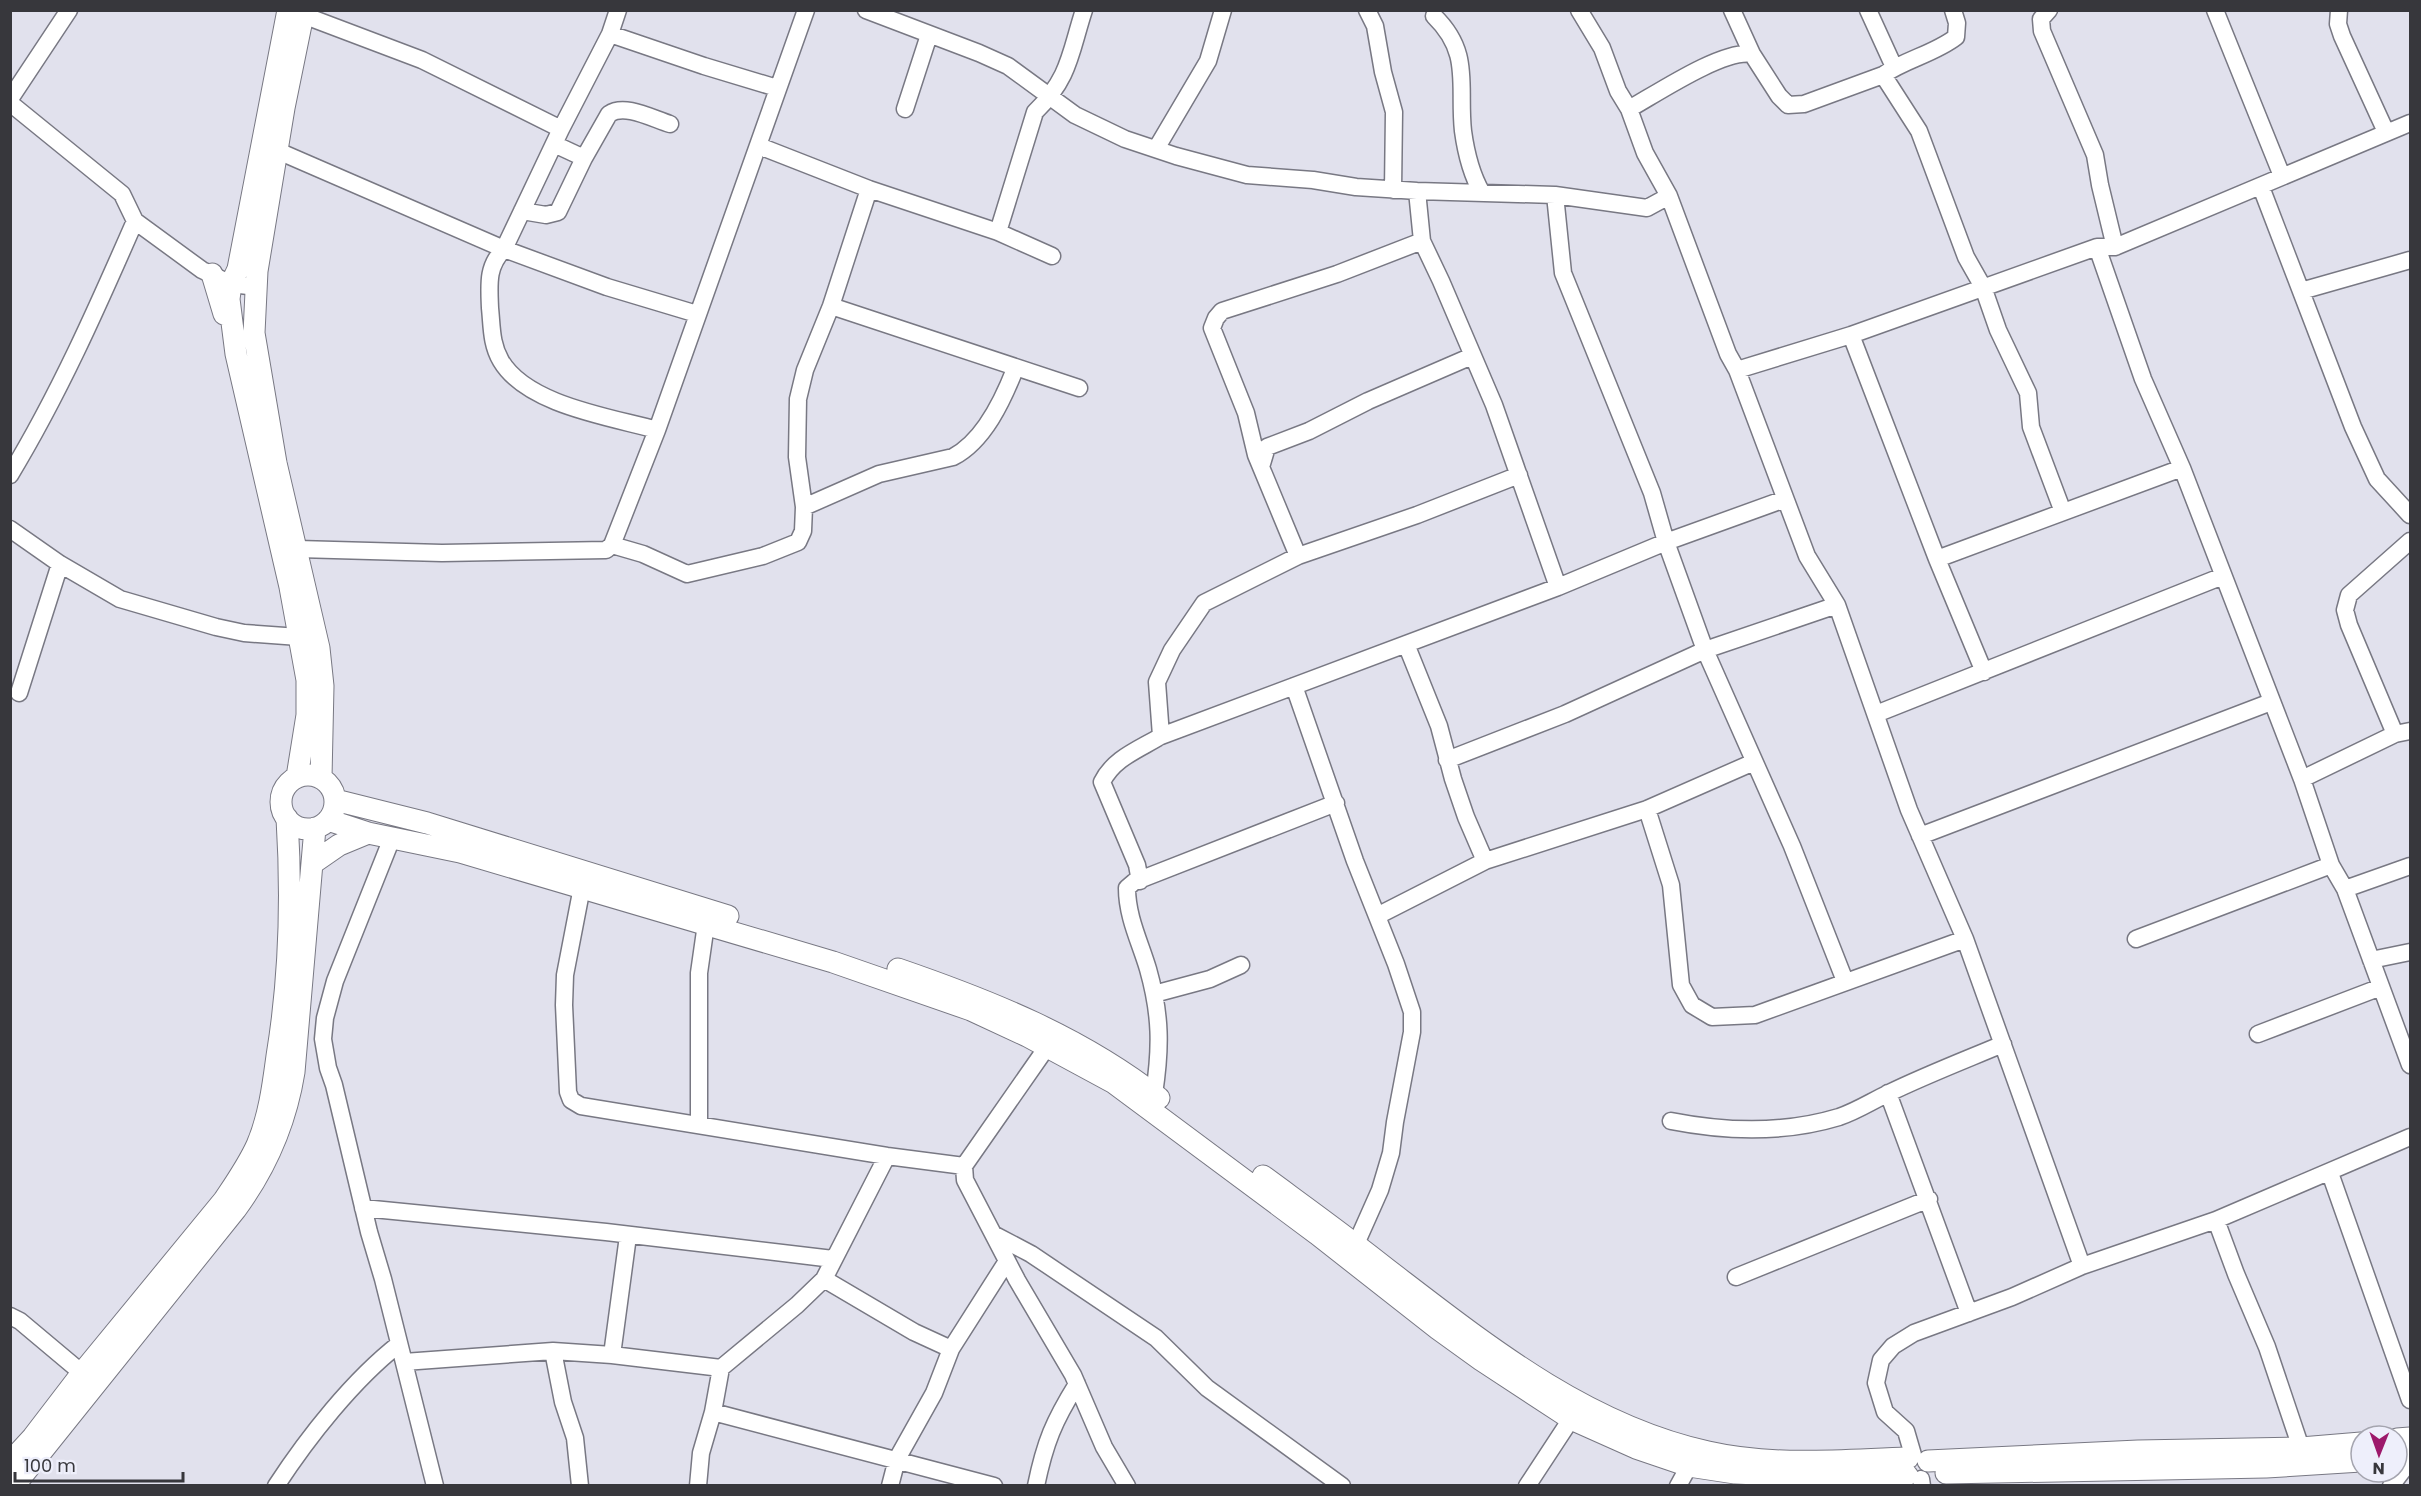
<svg xmlns="http://www.w3.org/2000/svg" width="2421" height="1496" font-family="Poppins,sans-serif">
	<style>
		.lines { fill: none; stroke-linecap: round; stroke-linejoin: round }
		.minor-casing { stroke: #787883; stroke-width: 19 }
		.major-casing { stroke: #787883; stroke-width: 23 }
		.minor { stroke: #fff; stroke-width: 16 }
		.major { stroke: #fff; stroke-width: 21 }
	</style>
	<rect width="100%" height="100%" fill="#e1e1ed"/>
	<g class="lines">
		<defs>
			<path id="minor" d="M 618,10 L 610,34 L 561,129 L 504,249 C 487,266 489,284 490,308 C 492,327 491,344 501,361 C 527,405 610,417 657,430
				M 866,10 L 979,53 L 1008,66 L 1075,115 L 1125,139 L 1176,156 L 1247,175 L 1313,180 L 1356,187 L 1417,191 L 1555,195 L 1647,208 L 1669,196
				M 1367,10 L 1375,26 L 1383,72 L 1394,112 L 1393,190
				M 1579,10 L 1602,48 L 1618,91 L 1629,109 L 1645,153 L 1669,196 L 1728,354 L 1737,370 L 1807,556 L 1837,605 L 1909,810 L 1965,939 L 2082,1266
				M 1732,10 L 1752,54
				M 1868,10 L 1894,67
				M 2049,10 L 2041,19 L 2042,31 L 2095,155 L 2100,185 L 2115,247
				M 2215,10 L 2282,176
				M 2339,10 L 2338,24 L 2342,36 L 2386,132
				M 303,15 L 422,60 L 561,129
				M 1434,16 C 1472,53 1458,85 1463,131 C 1466,153 1471,174 1482,193
				M 610,34 L 704,66 L 777,88
				M 1883,75 C 1906,59 1934,54 1956,37 L 1957,23 L 1953,10
				M 10,99 L 69,10
				M 10,103 L 122,194 L 135,221 L 202,270 L 231,284 L 257,287
				M 905,109 L 929,35
				M 1629,109 C 1656,94 1723,49 1752,54 L 1779,96 L 1788,105 L 1804,104 L 1883,75 L 1919,131 L 1966,257 L 1983,287 L 1998,330 L 2028,393 L 2031,427 L 2063,512
				M 554,144 L 584,158
				M 759,146 L 869,189 L 998,232 L 1052,256
				M 1156,149 L 1208,61 L 1223,10
				M 278,151 L 504,249 L 607,287 L 697,314
				M 2261,187 L 2353,427 L 2377,479 L 2410,515
				M 1417,191 L 1422,241 L 1441,281 L 1494,405 L 1558,587
				M 1555,195 L 1563,273 L 1652,493 L 1666,542 L 1705,650 L 1792,846 L 1845,981
				M 522,211 L 546,215 L 558,212 L 584,158 L 609,114 C 625,103 653,119 670,124
				M 998,232 L 1035,112 C 1070,78 1070,53 1084,10
				M 2097,247 L 2143,379 L 2182,468 L 2302,779 L 2331,865 L 2345,889 L 2410,1065
				M 2301,291 L 2410,260
				M 831,306 L 1079,388
				M 1851,335 L 1937,559 L 1984,672
				M 1737,370 L 1851,335 L 2097,247 L 2115,247 L 2410,123
				M 1261,467 L 1267,447 L 1309,431 L 1368,401 L 1472,356
				M 10,475 C 59,394 97,308 135,221
				M 804,507 L 879,474 L 953,457 C 984,441 1003,400 1015,369
				M 10,529 L 60,564 L 120,599 L 216,627 L 244,633 L 299,637
				M 612,545 L 643,554 L 687,574 L 763,556 L 798,542 L 803,531 L 804,507 L 797,457 L 798,399 L 805,370 L 831,306 L 869,189
				M 298,549 L 442,553 L 606,550 L 612,545 L 657,430 L 806,10
				M 1298,556 L 1256,455 L 1246,413 L 1212,328 L 1216,318 L 1222,311 L 1337,274 L 1422,241
				M 1937,559 L 2182,468
				M 1406,644 L 1439,726 L 1453,779 L 1466,817 L 1485,861
				M 1294,686 L 1355,861 L 1396,964 L 1412,1012 L 1412,1032 L 1395,1122 L 1391,1153 L 1380,1190 L 1356,1244
				M 19,693 L 60,564
				M 1876,714 L 2223,576
				M 2395,734 L 2349,625 L 2345,610 L 2349,595 L 2410,541
				M 1161,736 L 1157,682 L 1172,650 L 1204,603 L 1298,556 L 1417,515 L 1519,475
				M 1447,760 L 1565,714 L 1705,650 L 1837,605
				M 2302,779 L 2395,734 L 2410,731
				M 1647,809 L 1671,885 L 1681,985 L 1692,1005 L 1712,1017 L 1755,1015 L 1965,939
				M 1920,836 L 2271,702
				M 392,838 L 335,981 L 325,1018 L 323,1039 L 328,1068 L 334,1085 L 369,1232 L 383,1279 L 435,1486
				M 1140,881 L 1137,865 L 1102,782 C 1114,758 1138,750 1161,736 L 1558,587 L 1666,542 L 1785,499
				M 582,887 L 565,975 L 564,1005 L 568,1092 L 571,1100 L 581,1106 L 887,1156 L 964,1166
				M 2345,889 L 2410,866
				M 1377,916 L 1485,861 L 1647,809 L 1754,762
				M 2136,939 L 2331,865
				M 2371,960 L 2410,952
				M 1154,994 L 1210,979 L 1241,965
				M 2258,1034 L 2381,987
				M 1047,1047 L 964,1166 L 965,1180 L 1017,1280 L 1073,1375 L 1104,1447 L 1127,1486
				M 1888,1093 L 1969,1313
				M 1154,1094 C 1161,1048 1161,1015 1148,969 C 1140,942 1127,917 1127,888 L 1134,882 L 1336,803
				M 1671,1121 C 1727,1132 1783,1134 1839,1117 C 1857,1111 1872,1101 1889,1093 C 1926,1075 1965,1060 2003,1044
				M 699,1124 L 699,973 L 706,924
				M 2330,1173 L 2410,1400
				M 363,1208 L 606,1232 L 833,1259
				M 2216,1220 L 2236,1274 L 2267,1347 L 2301,1448
				M 993,1234 L 1031,1254 L 1156,1338 L 1207,1388 L 1342,1486
				M 1736,1277 L 1929,1199
				M 824,1279 L 914,1332 L 951,1349 L 934,1393 L 897,1459 L 890,1486
				M 10,1316 L 20,1321 L 82,1373
				M 951,1349 L 1007,1261
				M 553,1351 L 563,1402 L 575,1438 L 580,1486
				M 612,1355 L 628,1236
				M 404,1362 L 553,1351 L 612,1355 L 721,1368
				M 713,1412 L 994,1486
				M 1913,1455 L 1906,1431 L 1885,1412 L 1876,1383 L 1881,1360 L 1893,1346 L 1914,1333 L 2012,1297 L 2082,1266 L 2216,1220 L 2410,1137
				M 1921,1479 L 1922,1486
				M 276,1486 C 308,1437 353,1380 399,1344
				M 698,1486 L 701,1453 L 713,1412 L 721,1368 L 797,1305 L 824,1279 L 887,1156
				M 1036,1486 C 1045,1442 1054,1421 1077,1384
				M 1527,1486 L 1571,1419
				M 1678,1486 L 1689,1466
				M 2391,1486 L 2410,1461"/>
			<path id="major" d="M 288,10 L 238,269 L 231,284 L 229,299 L 236,354 L 290,587 L 307,680 L 307,715 L 297,777
				M 304,10 L 284,108 L 257,271 L 254,333 L 276,463 L 319,648 L 323,686 L 321,778
				M 212,274 L 224,314
				M281 802a27 27 0 1 1 54 0a27 27 0 1 1-54 0Z
				M 335,800 L 427,823 L 728,916
				M 328,820 L 368,833 L 460,852 L 833,962 L 971,1010 L 1027,1036 L 1114,1083 L 1317,1234 L 1438,1329 L 1481,1360 L 1571,1419 L 1636,1448 L 1689,1466 L 1735,1473 L 1845,1478 L 1907,1475
				M 313,863 L 339,845 L 368,833
				M 898,969 C 991,1001 1081,1037 1159,1098
				M 1263,1176 C 1305,1207 1347,1237 1387,1269 C 1485,1344 1585,1425 1708,1452 C 1774,1467 1842,1460 1908,1458
				M 2397,1439 L 2410,1438
				M 2397,1456 L 2410,1454
				M 1928,1461 L 2138,1451 L 2301,1448 L 2361,1443
				M 10,1462 L 33,1437 L 82,1373 L 224,1200 C 236,1182 248,1165 257,1145 C 269,1117 273,1086 277,1056 C 290,977 292,898 287,818
				M 1946,1473 L 2266,1467 L 2361,1461
				M 14,1486 L 236,1209 C 266,1168 286,1122 294,1072 L 315,828"/>
		</defs>
		<use href="#minor" class="minor-casing"/>
		<use href="#major" class="major-casing"/>
		<use href="#minor" class="minor"/>
		<use href="#major" class="major"/>
	</g>
	<rect width="2421" height="1496" fill="none" stroke="#37373c" stroke-width="24"/>
	<g transform="translate(2379 1454) rotate(181)"><circle r="28" fill="#eeeffb" stroke="#a5a5af" stroke-width="1.5"/>
	<path d="M0-4.5L10 22L0 15L-10 22Z" fill="#9d196b"/>
	<text y="-9" font-size="16" font-weight="bold" text-anchor="middle" fill="#37373c">N</text>
	</g>
	<path d="M15 1472v9h168v-9" fill="none" stroke="#37373c" stroke-width="3"/>
	<text x="24" y="1472" font-size="18" fill="#37373c" stroke="#eeeffb" stroke-width="4.5" paint-order="stroke">100 m</text>
</svg>
